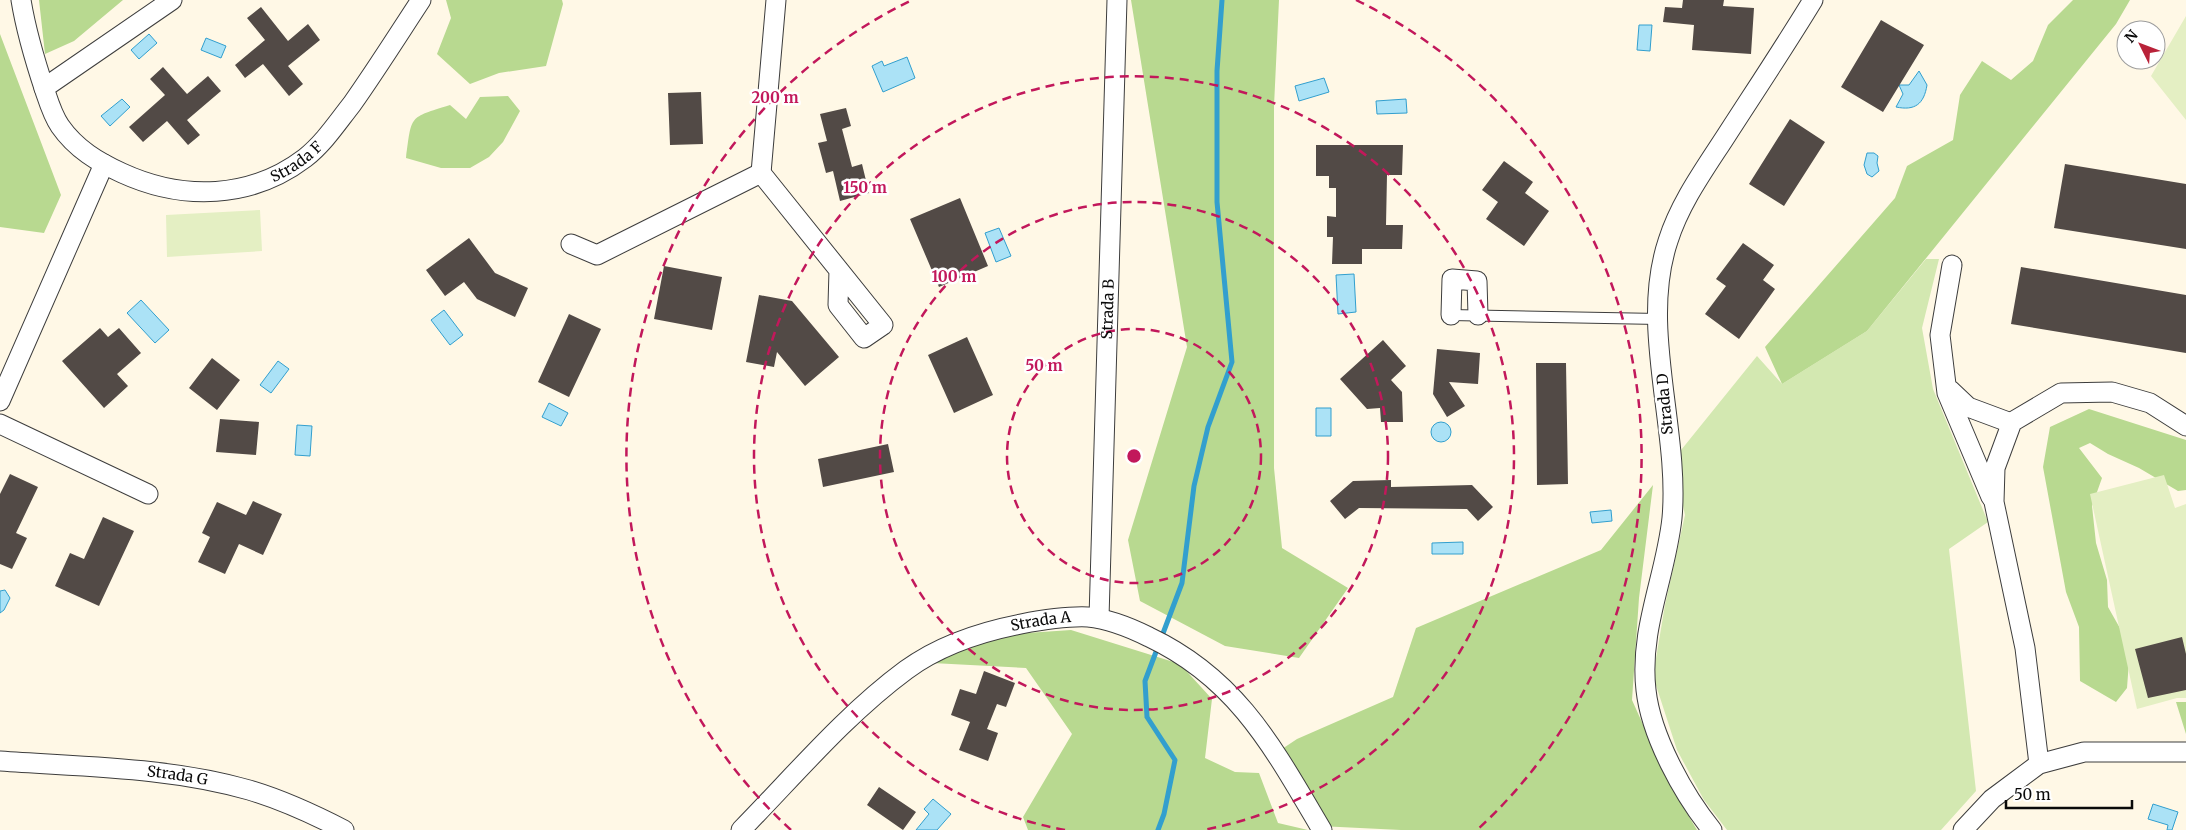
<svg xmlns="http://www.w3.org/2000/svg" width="2186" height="830" font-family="Merriweather,serif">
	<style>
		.green { fill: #d3e8b1 }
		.forest { fill: #b8d990 }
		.pitch { fill: #e4efc3 }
		.water { fill: #abe2f6; stroke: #329fce }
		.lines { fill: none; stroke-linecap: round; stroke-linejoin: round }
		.stream { stroke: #329fce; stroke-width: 5 }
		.building { fill: #524a46 }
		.lane-casing { stroke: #3d3d3d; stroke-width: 12 }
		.street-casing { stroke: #3d3d3d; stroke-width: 21 }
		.lane { stroke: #fff; stroke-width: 10 }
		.street { stroke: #fff; stroke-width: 19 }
		.ring { fill: none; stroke: #c2185b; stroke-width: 2.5; stroke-dasharray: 9 6 }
		.labels { text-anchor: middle; stroke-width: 5; stroke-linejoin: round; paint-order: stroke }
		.street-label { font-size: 15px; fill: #0a0a0a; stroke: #fff }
		.centre { fill: #c2185b; stroke: #fff; stroke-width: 2.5 }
		.ring-label { font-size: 15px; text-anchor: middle; font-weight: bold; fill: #c2185b; stroke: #fff; stroke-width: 5; stroke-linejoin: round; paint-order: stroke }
	</style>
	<rect width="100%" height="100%" fill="#fff8e6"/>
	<path class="green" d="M 1926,259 L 1939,259 L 1922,328 L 1933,389 L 1988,522 L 1949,549 L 1976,791 L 1941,830 L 1727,830 L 1704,800 L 1677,750 L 1653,676 L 1665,605 L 1685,515 L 1673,460 L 1757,356 L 1782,384 L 1867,331 Z"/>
	<path class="forest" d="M 39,0 L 123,0 L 74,41 L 45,54 Z
		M 446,0 L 562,0 L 563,4 L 546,66 L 499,73 L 470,84 L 437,54 L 451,18 Z
		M 1131,0 L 1279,0 L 1274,106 L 1274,468 L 1282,548 L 1348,588 L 1299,658 L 1225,646 L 1140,601 L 1128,540 L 1187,347 Z
		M 2073,0 L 2130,0 L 2116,24 L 1867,331 L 1782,384 L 1765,347 L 1895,198 L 1907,166 L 1953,140 L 1960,95 L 1982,61 L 2011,80 L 2033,61 L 2048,25 Z
		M 0,34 L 61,195 L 44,233 L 0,227 Z
		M 508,96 L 520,111 L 503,142 L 489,157 L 470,168 L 441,168 L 406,158 C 412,115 408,118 450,105 L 466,119 L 480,97 Z
		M 2089,409 L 2186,440 L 2186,490 L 2178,491 L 2139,468 L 2108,454 L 2090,443 L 2079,448 L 2102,478 L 2092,506 L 2096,543 L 2107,580 L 2108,607 L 2121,630 L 2129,661 L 2127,688 L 2116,702 L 2080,681 L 2079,627 L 2066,592 L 2043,467 L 2050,427 Z
		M 1653,485 L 1639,598 L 1632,700 L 1670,785 L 1697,830 L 1401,830 L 1319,826 L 1279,751 L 1297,739 L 1393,697 L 1416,628 L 1601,550 Z
		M 1071,630 L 1180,664 L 1212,699 L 1205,758 L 1235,772 L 1259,773 L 1278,823 L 1308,830 L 1028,830 L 1023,817 L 1072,734 L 1026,668 L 932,663 L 999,635 Z
		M 2176,702 L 2186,702 L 2186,734 Z"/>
	<path class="pitch" d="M 2186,16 L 2186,120 L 2151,76 Z
		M 260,210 L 262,251 L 167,257 L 166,215 Z
		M 2164,475 L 2175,508 L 2186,504 L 2186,698 L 2177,698 L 2137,709 L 2090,494 Z"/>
	<path class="water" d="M 1639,25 L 1652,25 L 1650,51 L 1637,50 Z
		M 149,34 L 157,43 L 139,59 L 131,50 Z
		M 206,38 L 226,46 L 221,58 L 201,50 Z
		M 907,57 L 915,78 L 883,92 L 872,66 L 882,61 L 884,66 Z
		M 1919,71 L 1927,85 C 1924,104 1915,111 1896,107 L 1903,94 L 1899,85 L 1909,85 Z
		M 1324,78 L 1329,92 L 1299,101 L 1295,86 Z
		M 122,99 L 130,107 L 110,126 L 101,116 Z
		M 1406,99 L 1407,113 L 1377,114 L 1376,101 Z
		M 1867,153 L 1874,153 L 1878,156 L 1877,163 L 1879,171 L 1872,177 L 1867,174 L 1864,165 Z
		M 999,228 L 1011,256 L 996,262 L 985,233 Z
		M 1354,274 L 1356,312 L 1338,314 L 1336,275 Z
		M 141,300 L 169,330 L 155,343 L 127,313 Z
		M 444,310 L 463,335 L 450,345 L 431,320 Z
		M 278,361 L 289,369 L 271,393 L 260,385 Z
		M 549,403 L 568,413 L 561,426 L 542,417 Z
		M 1316,408 L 1331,408 L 1331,436 L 1316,436 Z
		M1431 432a10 10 0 1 1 20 0a10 10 0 1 1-20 0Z
		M 297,425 L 312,426 L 310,456 L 295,455 Z
		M 1611,510 L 1612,521 L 1592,523 L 1590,512 Z
		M 1463,542 L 1463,554 L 1432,554 L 1432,543 Z
		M 5,590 L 10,598 L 4,610 L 0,613 L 0,591 Z
		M 933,799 L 951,814 L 937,830 L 916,830 L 929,814 L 924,809 Z
		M 2153,804 L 2178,812 L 2172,830 L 2167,830 L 2168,825 L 2148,819 Z"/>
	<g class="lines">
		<path class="stream" d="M 1158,830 L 1164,814 L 1175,760 L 1147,717 L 1145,681 L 1182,583 L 1194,486 L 1208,427 L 1232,362 L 1217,202 L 1217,71 L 1222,0"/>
	</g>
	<path class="building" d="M 1683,0 L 1724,0 L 1723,6 L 1754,8 L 1751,54 L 1692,50 L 1694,25 L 1663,22 L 1665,7 L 1682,8 Z
		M 261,7 L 288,41 L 308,24 L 320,40 L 288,66 L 303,84 L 289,96 L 263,64 L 245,78 L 235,65 L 265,40 L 247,18 Z
		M 1881,20 L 1924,45 L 1883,112 L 1841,87 Z
		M 163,67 L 187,94 L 208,76 L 221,91 L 187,120 L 200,135 L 188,145 L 167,121 L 143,142 L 129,127 L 165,95 L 150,79 Z
		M 701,92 L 703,144 L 670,145 L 668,93 Z
		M 846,108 L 851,126 L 842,129 L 852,167 L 862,164 L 869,193 L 840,201 L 833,171 L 826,173 L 818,143 L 827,141 L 820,114 Z
		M 1790,119 L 1825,142 L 1784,206 L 1749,184 Z
		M 1316,145 L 1403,145 L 1402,175 L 1387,175 L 1386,225 L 1403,225 L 1402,249 L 1362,249 L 1362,264 L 1332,264 L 1333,237 L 1327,237 L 1327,216 L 1336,217 L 1336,188 L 1329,188 L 1329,176 L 1316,176 Z
		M 1504,161 L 1533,182 L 1525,193 L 1549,211 L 1524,246 L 1486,219 L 1498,202 L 1482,190 Z
		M 2065,164 L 2186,184 L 2186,249 L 2054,228 Z
		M 960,198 L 988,266 L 939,287 L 910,219 Z
		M 469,238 L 495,273 L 528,288 L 515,317 L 477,299 L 464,282 L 445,296 L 426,270 Z
		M 1743,243 L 1774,265 L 1763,280 L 1775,289 L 1739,339 L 1705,314 L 1726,286 L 1716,279 Z
		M 664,266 L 722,277 L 712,330 L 654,319 Z
		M 2021,267 L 2186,295 L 2186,353 L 2011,324 Z
		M 759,295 L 792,301 L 839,357 L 805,386 L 777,352 L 774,367 L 746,362 Z
		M 569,314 L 601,329 L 569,397 L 538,382 Z
		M 100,328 L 108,337 L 119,328 L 141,353 L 117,374 L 128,386 L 104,408 L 62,361 Z
		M 967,337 L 993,395 L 954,413 L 928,355 Z
		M 1383,340 L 1406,366 L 1391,380 L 1402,392 L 1403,422 L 1381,422 L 1380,408 L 1367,409 L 1340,379 Z
		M 1437,349 L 1480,353 L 1478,384 L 1449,382 L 1465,406 L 1447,417 L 1433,394 Z
		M 212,358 L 240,380 L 217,410 L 189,388 Z
		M 1536,363 L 1566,363 L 1568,484 L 1537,485 Z
		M 220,419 L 259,422 L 256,455 L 216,452 Z
		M 888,444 L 894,472 L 823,487 L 818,459 Z
		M 10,474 L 38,487 L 16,533 L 27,538 L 12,569 L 0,564 L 0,494 Z
		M 1391,480 L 1391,487 L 1472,485 L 1493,507 L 1478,521 L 1467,509 L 1359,508 L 1345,519 L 1330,501 L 1353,481 Z
		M 253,501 L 282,514 L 263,555 L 239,544 L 225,574 L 198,562 L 210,537 L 202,533 L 217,502 L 246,515 Z
		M 103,517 L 134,531 L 99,606 L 55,586 L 70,553 L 84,559 Z
		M 2182,637 L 2186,654 L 2186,690 L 2148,698 L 2135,649 Z
		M 984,671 L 1015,683 L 1006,707 L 997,704 L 987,729 L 998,733 L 988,761 L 959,750 L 970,722 L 951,715 L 960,689 L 976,694 Z
		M 879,787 L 916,812 L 903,830 L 867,805 Z"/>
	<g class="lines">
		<defs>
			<path id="lane" d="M 1451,315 L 1659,319"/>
			<g id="street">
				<path id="s1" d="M 21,0 C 26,31 35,61 45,91 C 49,103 53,116 60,126 C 76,149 98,162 122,173 C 183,201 251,199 305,158 C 324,143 337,123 352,104 C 376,70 398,35 421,0"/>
				<path d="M 44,88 L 172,0"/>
				<path d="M 761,173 L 776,0"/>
				<path d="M 571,244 L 597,255 L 761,173 L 883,325 L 864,338 L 838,305 L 839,270"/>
				<path d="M 1952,265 L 1940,335 L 1947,393 L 1991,497"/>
				<path d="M 1451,315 L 1452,279 L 1477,281 L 1478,315"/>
				<path d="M 1950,390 L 1968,407 L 2011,423"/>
				<path d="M 0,401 L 104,164"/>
				<path d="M 0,424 L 148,494"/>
				<path id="s2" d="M 1099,618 L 1117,0"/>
				<path id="s3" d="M 0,761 C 83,767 169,767 249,790 C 283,800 313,814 344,830"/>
				<path d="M 2039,764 L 2025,648 L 1994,502 L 1995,468 L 2012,422 L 2061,393 L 2112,392 L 2150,403 L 2186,426"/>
				<path id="s4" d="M 741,830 C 794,776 845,715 906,670 C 940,645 980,632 1021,624 C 1042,620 1066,616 1088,617 C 1109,619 1131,628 1149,637 C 1238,679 1274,749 1322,830"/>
				<path d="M 1712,830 C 1683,794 1651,736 1646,690 C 1639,629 1666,576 1672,518 C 1680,429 1639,328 1668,241 C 1680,203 1704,170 1726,136 C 1755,91 1785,46 1813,0"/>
				<path d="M 1963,830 L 1992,799 L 2039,764 L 2084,752 L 2186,752"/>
			</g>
		</defs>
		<use href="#lane" class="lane-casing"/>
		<use href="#street" class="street-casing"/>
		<use href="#lane" class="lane"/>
		<use href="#street" class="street"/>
	</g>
	<g class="ring">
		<circle cx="1134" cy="456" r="127"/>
		<circle cx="1134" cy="456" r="254"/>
		<path d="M1065 830A380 380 0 1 1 1203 830"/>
		<path d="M791 830A507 507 0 0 1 912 0M1356 0A507 507 0 0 1 1477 830"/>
	</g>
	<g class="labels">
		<g class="street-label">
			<text dy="5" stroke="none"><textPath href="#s1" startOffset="395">Strada F</textPath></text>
			<text dy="5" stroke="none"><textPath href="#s2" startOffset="309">Strada B</textPath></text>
			<text transform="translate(1665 404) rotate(-95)" y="5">Strada D</text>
			<text dy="5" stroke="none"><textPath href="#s4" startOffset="375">Strada A</textPath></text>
			<text dy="5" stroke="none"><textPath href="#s3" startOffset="178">Strada G</textPath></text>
		</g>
	</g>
	<circle cx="1134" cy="456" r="8" class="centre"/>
	<g class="ring-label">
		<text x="775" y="103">200 m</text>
		<text x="865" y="193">150 m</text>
		<text x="954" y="282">100 m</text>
		<text x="1044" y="371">50 m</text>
	</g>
	<g transform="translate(2141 45) rotate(312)"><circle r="24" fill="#ffffff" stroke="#9d9d9d"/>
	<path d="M0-4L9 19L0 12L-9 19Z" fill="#b92239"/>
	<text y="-8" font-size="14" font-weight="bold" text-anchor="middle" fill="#0a0a0a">N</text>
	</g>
	<path d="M2006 800v8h126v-8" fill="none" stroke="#0a0a0a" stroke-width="2.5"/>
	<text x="2014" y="800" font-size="15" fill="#0a0a0a" stroke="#ffffff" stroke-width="4" paint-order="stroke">50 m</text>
</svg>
